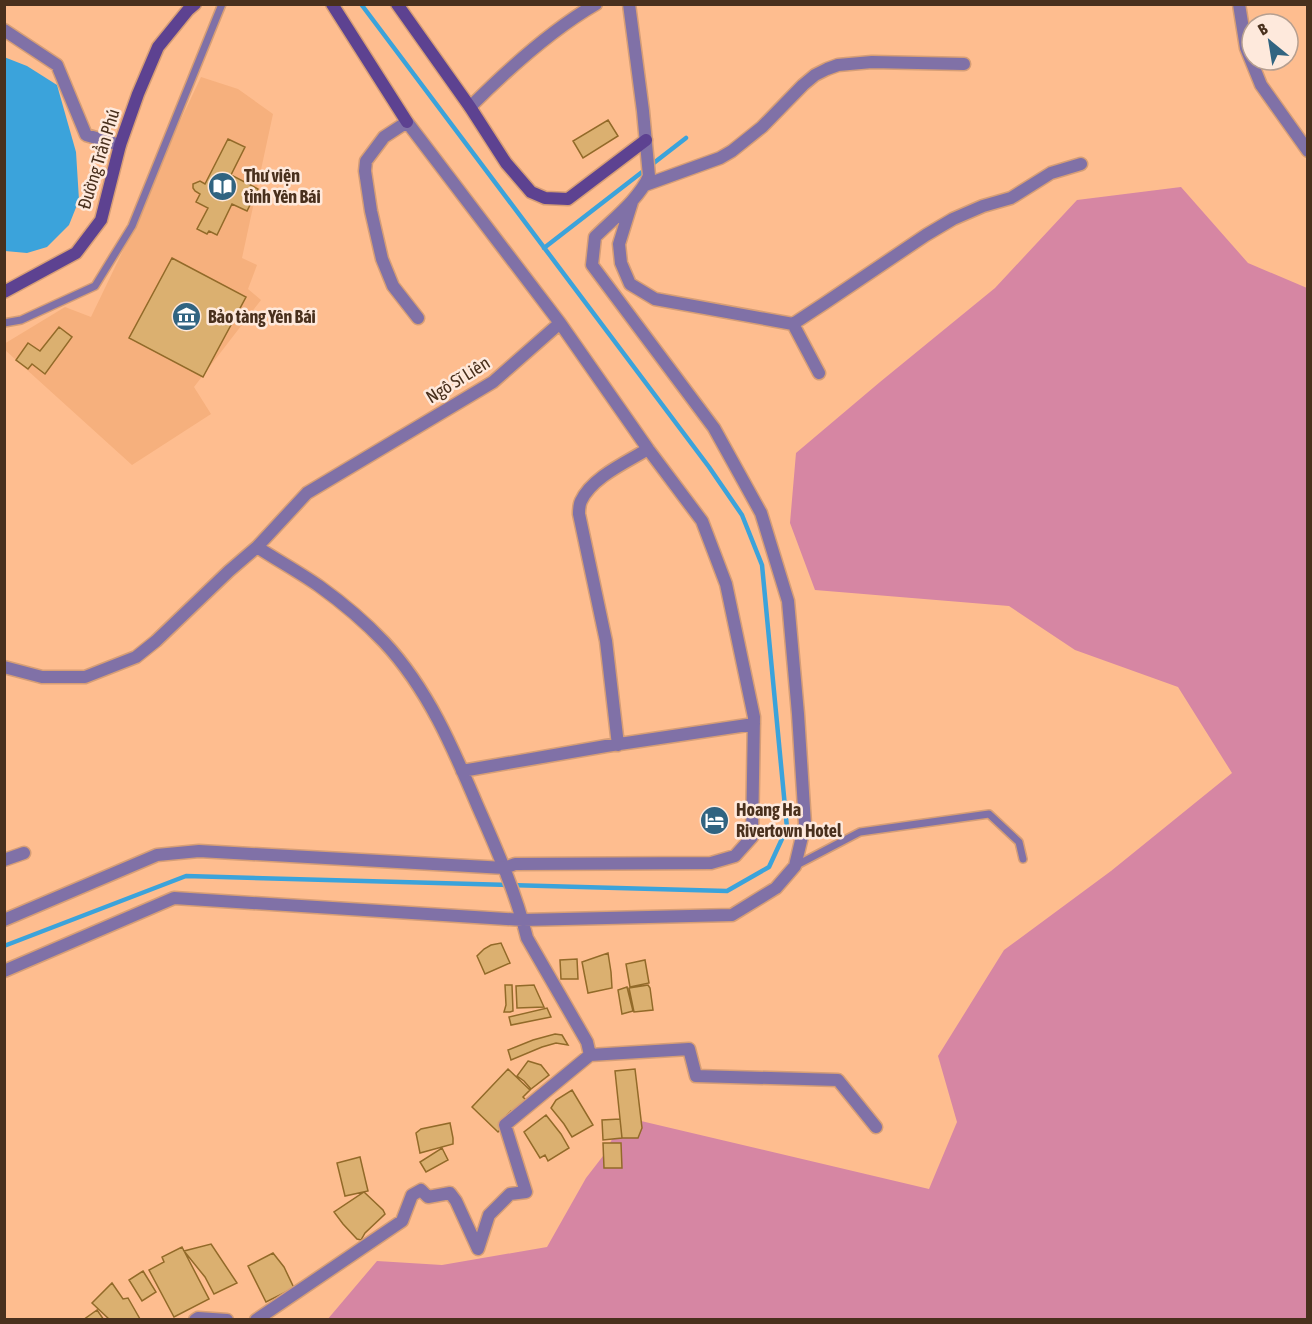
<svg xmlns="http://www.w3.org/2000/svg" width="1312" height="1324" font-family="'Asap Condensed',sans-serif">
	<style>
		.built { fill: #f6b07d }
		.green { fill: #d686a3 }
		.water { fill: #3ba3db }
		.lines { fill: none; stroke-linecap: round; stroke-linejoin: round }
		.stream { stroke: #3ba3db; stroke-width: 4.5 }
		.building { fill: #dbb070; stroke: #926a29; stroke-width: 1.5 }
		.lane-casing { stroke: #d69e76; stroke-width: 10 }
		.street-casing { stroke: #d69e76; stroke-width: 15 }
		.secondary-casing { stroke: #d69e76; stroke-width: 15 }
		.lane { stroke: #8071a7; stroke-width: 7 }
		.street { stroke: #8071a7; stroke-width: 12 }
		.secondary { stroke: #5d4291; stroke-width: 12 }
		.labels { text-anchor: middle; stroke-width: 5; stroke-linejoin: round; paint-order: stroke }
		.street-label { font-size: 18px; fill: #49301d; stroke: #fee9dc }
		.poi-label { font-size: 18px; font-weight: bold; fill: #49301d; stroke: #fee9dc; text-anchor: start }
	</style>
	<rect width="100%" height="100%" fill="#febd8f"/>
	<path class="built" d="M 201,77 L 238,89 L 273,114 L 242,258 L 257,265 L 248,289 L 261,300 L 194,387 L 211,414 L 132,465 L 5,350 L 4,344 L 65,307 L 91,317 L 141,213 L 163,157 Z"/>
	<path class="green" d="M 1181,187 L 1248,263 L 1307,288 L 1307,1319 L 327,1320 L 377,1261 L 442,1265 L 547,1247 L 586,1178 L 603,1156 L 624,1117 L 929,1189 L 957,1122 L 938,1056 L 1004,950 L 1111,871 L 1232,773 L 1178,687 L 1075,650 L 1009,606 L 815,590 L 790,523 L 796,453 L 880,382 L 995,288 L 1077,200 Z"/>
	<path class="water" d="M 4,57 L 27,66 L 57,85 L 76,152 L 79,200 L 69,225 L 47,247 L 27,253 L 5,251 Z"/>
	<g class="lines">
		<path class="stream" d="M 544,248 L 686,138
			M 4,946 L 186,876 L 727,891 L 769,867 L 787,828 L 762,565 L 742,515 L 709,467 L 361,4"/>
	</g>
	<path class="building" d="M 608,120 L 618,136 L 583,158 L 573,141 Z
		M 228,139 L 245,147 L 231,175 L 258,189 L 247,211 L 232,204 L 217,235 L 209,231 L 207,234 L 197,229 L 208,208 L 196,202 L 200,194 L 195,191 L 193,188 L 193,184 L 200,181 L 205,184 Z
		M 172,258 L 246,297 L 203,377 L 129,338 Z
		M 59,327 L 72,337 L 45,374 L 32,364 L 28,369 L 16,360 L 28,343 L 40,351 Z
		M 501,943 L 510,963 L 485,974 L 477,956 L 484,949 L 491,945 Z
		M 608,953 L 611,972 L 612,988 L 588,993 L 582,962 Z
		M 577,959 L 578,979 L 561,979 L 560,960 Z
		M 645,960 L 649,983 L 630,987 L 626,964 Z
		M 505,985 L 512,985 L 513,1011 L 510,1012 L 504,1012 L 506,1005 Z
		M 534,985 L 544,1007 L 517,1008 L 516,986 Z
		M 648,985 L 650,988 L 653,1010 L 634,1012 L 629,988 Z
		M 627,987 L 633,1011 L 622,1014 L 618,990 Z
		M 547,1008 L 551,1017 L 511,1025 L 509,1017 Z
		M 555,1034 L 562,1035 L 568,1045 L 556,1043 L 542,1047 L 511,1060 L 508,1050 L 533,1040 Z
		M 528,1061 L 541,1065 L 549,1075 L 531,1089 L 524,1081 L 517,1076 Z
		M 508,1069 L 530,1090 L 523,1097 L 528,1102 L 516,1115 L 511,1111 L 507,1115 L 511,1119 L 498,1132 L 472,1107 Z
		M 635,1069 L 642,1128 L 638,1138 L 622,1138 L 615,1071 Z
		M 572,1090 L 593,1125 L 572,1137 L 564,1124 L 551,1108 L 556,1100 Z
		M 546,1115 L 561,1134 L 569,1148 L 548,1161 L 545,1155 L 540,1158 L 524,1132 Z
		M 620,1119 L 622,1138 L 603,1140 L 602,1120 Z
		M 450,1123 L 453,1138 L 453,1144 L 420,1153 L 416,1133 L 421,1129 Z
		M 603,1143 L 621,1143 L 622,1168 L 604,1168 Z
		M 442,1148 L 448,1160 L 426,1172 L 420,1162 Z
		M 360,1157 L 368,1191 L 345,1196 L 337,1163 Z
		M 364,1192 L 383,1210 L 385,1214 L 365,1233 L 361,1240 L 357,1239 L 343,1224 L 334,1212 Z
		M 211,1244 L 237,1283 L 214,1294 L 205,1277 L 184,1251 Z
		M 182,1247 L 209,1299 L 174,1317 L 149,1270 L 164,1262 L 162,1257 Z
		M 273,1253 L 284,1267 L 294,1288 L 266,1302 L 248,1266 Z
		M 143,1271 L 156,1292 L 142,1301 L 129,1280 Z
		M 112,1283 L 123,1299 L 128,1298 L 140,1319 L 110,1320 L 92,1303 Z
		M 97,1310 L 104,1320 L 83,1320 Z"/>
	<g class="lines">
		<defs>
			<path id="lane" d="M 4,323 L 21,320 L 95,286 L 132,226 L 222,4
				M 795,866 L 860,832 L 989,814 L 1019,842 L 1023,859"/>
			<path id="street" d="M 1239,4 L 1246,48 L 1261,85 L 1308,151
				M 4,30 L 57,65 L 86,135 L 120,145
				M 470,107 C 507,70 551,30 596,4
				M 645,185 L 720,158 L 732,151 L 762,127 L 803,85 L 815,75 L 827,69 L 838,65 L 872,62 L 964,64
				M 632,202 L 619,244 L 621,263 L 630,284 L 655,299 L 793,324 L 825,303 L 926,235 L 953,219 L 983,206 L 1011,198 L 1051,173 L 1081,164
				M 793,324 L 819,373
				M 4,667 L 42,677 L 85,677 L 136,657 L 156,641 L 229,571 L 257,547 L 307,493 L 493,382 L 560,323 L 407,122 L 384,137 L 366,161 L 365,171 L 371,211 L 382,259 L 393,286 L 418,318
				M 618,745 L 606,641 L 579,514 C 579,510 579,505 581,501 C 592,477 627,462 648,449
				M 462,771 L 606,746 L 754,724
				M 4,860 L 24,853
				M 4,920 L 157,855 L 199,851 L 505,868 L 515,864 L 711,863 L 735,856 L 752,837 L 754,717 L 726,584 L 702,521 L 648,449 L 560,323
				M 4,971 L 174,898 L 523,920 L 732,915 L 776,888 L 795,866 L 805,824 L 798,714 L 788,601 L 761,513 L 714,428 L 592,265 L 595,237 C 613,219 639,199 649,176 L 643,111 L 629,4
				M 590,1055 L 689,1049 L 696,1076 L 838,1080 L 876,1127
				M 195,1320 L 198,1318 L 227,1320
				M 256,1320 L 402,1221 L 412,1195 L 421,1190 L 428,1197 L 450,1193 L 456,1201 L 478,1249 L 489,1215 L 510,1194 L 526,1192 L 505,1125 L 590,1055 L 587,1042 L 527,938 C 516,893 497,850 478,807 C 453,748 428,689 384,642 C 366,623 340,601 319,586 C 299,572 277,560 257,547"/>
			<path id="secondary" d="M 332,4 L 407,122
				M 397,4 L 470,107 L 506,163 L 531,192 L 545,198 L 568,199 L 646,140
				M 4,292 L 76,253 L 101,220 L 120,145 L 138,94 L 158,47 L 188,10 L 195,4"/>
		</defs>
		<use href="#lane" class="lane-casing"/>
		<use href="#street" class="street-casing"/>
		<use href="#secondary" class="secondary-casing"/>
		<use href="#lane" class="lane"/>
		<use href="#street" class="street"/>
		<use href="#secondary" class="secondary"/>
	</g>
	<defs>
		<symbol id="library-disc" viewBox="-11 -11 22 22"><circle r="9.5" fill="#316481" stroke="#fee9dc"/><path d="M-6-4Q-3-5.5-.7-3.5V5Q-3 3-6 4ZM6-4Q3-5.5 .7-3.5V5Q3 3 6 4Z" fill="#fff"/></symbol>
		<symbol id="museum-disc" viewBox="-11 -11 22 22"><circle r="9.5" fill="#316481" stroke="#fee9dc"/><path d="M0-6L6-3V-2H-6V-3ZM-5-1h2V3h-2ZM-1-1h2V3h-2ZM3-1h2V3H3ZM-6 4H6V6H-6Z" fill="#fff"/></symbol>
		<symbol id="hotel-disc" viewBox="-11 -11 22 22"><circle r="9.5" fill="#316481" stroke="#fee9dc"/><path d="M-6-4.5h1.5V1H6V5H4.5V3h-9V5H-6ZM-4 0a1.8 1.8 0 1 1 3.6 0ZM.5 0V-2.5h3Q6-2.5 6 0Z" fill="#fff"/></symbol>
	</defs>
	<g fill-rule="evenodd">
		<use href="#library-disc" x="206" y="170" width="33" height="33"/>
		<use href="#museum-disc" x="170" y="300" width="33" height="33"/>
		<use href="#hotel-disc" x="698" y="804" width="33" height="33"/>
	</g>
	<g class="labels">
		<g class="street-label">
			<text transform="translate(99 159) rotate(-73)" y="6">Đường Trần Phú</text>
			<text transform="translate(458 380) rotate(-32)" y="6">Ngô Sĩ Liên</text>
		</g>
		<g class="poi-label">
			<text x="244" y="182">Thư viện<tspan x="244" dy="21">tỉnh Yên Bái</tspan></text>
			<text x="208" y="323">Bảo tàng Yên Bái</text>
			<text x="736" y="816">Hoang Ha<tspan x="736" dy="21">Rivertown Hotel</tspan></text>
		</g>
	</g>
	<rect width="1312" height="1324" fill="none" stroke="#49301d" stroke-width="12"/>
	<g transform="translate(1270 42) rotate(330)"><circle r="28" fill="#fee9dc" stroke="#b69f90" stroke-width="1.5"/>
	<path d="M0-4.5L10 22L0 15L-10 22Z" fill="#316481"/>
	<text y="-9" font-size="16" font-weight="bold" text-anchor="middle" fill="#49301d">B</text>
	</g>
</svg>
